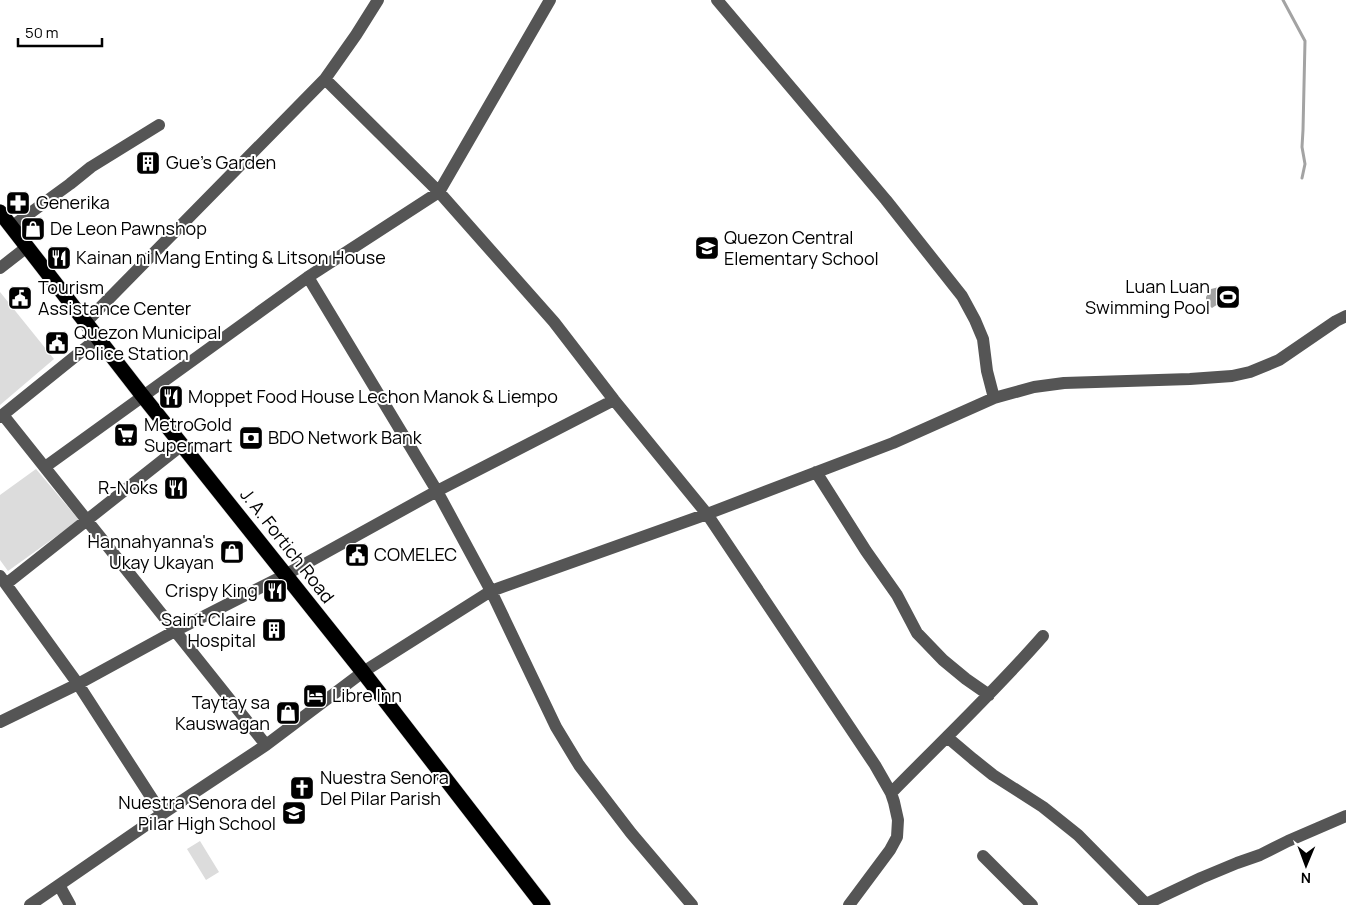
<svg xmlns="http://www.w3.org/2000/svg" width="1346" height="905" font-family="Manrope,sans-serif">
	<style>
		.green { fill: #dcdcdc }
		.water { fill: #a3a3a3 }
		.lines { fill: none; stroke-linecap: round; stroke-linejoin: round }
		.stream { stroke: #a3a3a3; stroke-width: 3 }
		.highway-casing { stroke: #dbdbdb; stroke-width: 16 }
		.minor { stroke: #555; stroke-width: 12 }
		.highway { stroke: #000; stroke-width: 15 }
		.labels { text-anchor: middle; stroke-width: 4; stroke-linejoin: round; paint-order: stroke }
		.poi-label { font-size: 18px; fill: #000; stroke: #fff; text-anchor: start }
		.street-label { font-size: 18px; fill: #000; stroke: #fff }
	</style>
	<rect width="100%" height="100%" fill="#fff"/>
	<path class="green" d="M 0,292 L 54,359 L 0,405 Z
		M 36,469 L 79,520 L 8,571 L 0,560 L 0,495 Z
		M 200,841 L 219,872 L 206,880 L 187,849 Z"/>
	<path class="water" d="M 1219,287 L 1230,292 L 1232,298 L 1231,305 L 1225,308 L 1218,304 L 1212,308 L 1206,303 L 1206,297 L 1211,289 Z"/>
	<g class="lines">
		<path class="stream" d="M 1283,0 L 1305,41 L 1303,130 L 1302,147 L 1305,164 L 1302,178"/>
		<defs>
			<path id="highway" d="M 0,212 L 142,395 L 363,672 L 543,905"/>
		</defs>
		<use href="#highway" class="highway-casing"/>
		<path class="minor" d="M 717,0 L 886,200 L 962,296 L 975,320 L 983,339 L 987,371 L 994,398
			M 325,79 L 439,192 L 554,322 L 614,400 L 707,514 L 875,765 L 891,793 L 894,802 L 898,820 L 897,837 L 890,850 L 849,905
			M 11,227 L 70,184 L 91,167 L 159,125
			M 0,268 L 27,247
			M 308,277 L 437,491 L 491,591 L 556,727 L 579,765 L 631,833 L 692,905
			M 86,322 L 325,79 L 356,35 L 378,0
			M 3,415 L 266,745
			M 0,417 L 98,338
			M 45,467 L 308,277 L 439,192 L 550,0
			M 816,472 L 866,551 L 897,595 L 917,633 L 943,660 L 966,679 L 989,695
			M 0,576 L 78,684 L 162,814
			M 6,584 L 182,445
			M 0,722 L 78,684 L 175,631 L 285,575 L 437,491 L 614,400
			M 947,737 L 973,759 L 993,775 L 1043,807 L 1078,835 L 1146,904
			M 891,793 C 942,741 995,691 1043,636
			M 983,856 L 1032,905
			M 59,885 L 70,905
			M 30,905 L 162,814 L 266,745 L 363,672 L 491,591 L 707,514 L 893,443 L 994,398 L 1034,387 L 1064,383 L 1190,379 L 1232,376 L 1250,372 L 1279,360 L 1336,321 L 1346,316
			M 1144,905 L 1201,878 L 1237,863 L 1260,855 L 1288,841 L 1346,816"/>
		<use href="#highway" class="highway"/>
	</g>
	<defs>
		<symbol id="building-square" viewBox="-11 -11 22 22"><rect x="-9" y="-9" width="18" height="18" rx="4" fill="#000" stroke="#fff"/><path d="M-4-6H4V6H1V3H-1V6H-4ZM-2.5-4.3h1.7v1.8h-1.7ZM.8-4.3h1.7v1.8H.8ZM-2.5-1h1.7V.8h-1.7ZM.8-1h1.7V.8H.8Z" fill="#fff"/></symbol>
		<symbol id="pharmacy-square" viewBox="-11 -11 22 22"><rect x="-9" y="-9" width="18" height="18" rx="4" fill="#000" stroke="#fff"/><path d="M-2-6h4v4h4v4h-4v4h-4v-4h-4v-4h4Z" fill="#fff"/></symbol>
		<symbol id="shop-square" viewBox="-11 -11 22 22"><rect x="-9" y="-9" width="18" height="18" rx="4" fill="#000" stroke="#fff"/><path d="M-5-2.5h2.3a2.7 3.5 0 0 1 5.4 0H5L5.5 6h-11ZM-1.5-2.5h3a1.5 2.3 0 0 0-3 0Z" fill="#fff"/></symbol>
		<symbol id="school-square" viewBox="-11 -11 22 22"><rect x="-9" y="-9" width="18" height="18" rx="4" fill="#000" stroke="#fff"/><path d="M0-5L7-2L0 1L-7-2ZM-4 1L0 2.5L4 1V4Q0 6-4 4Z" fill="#fff"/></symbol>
		<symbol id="restaurant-square" viewBox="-11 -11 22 22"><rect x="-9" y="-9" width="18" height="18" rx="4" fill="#000" stroke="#fff"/><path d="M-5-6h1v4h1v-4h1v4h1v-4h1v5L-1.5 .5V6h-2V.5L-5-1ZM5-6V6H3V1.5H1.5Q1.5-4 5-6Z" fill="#fff"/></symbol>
		<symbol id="stadium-square" viewBox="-11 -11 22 22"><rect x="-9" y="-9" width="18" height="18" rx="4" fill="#000" stroke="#fff"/><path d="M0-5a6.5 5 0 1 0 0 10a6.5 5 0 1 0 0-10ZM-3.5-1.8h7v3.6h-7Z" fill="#fff"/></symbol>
		<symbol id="civic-square" viewBox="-11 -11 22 22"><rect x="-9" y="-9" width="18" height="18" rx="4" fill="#000" stroke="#fff"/><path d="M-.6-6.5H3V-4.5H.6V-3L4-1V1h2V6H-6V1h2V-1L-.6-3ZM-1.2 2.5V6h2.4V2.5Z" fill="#fff"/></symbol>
		<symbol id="supermarket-square" viewBox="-11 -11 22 22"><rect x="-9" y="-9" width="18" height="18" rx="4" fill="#000" stroke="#fff"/><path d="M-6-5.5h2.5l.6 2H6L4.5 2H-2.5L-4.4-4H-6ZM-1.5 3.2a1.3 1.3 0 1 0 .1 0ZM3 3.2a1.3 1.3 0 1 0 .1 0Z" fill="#fff"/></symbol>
		<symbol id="bank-square" viewBox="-11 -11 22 22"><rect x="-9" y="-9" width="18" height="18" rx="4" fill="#000" stroke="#fff"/><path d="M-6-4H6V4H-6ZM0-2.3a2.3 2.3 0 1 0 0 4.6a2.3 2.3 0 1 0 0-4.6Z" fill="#fff"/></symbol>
		<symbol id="hotel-square" viewBox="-11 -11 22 22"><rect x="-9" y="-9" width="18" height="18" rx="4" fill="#000" stroke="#fff"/><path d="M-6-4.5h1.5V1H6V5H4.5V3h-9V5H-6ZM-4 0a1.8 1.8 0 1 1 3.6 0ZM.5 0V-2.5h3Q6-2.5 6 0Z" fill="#fff"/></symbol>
		<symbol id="church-square" viewBox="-11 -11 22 22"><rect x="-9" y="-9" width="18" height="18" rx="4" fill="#000" stroke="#fff"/><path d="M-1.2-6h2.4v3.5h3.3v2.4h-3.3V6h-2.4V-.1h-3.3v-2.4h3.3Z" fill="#fff"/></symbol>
	</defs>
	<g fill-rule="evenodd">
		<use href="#building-square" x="134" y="149" width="28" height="28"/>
		<use href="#pharmacy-square" x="4" y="189" width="28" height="28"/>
		<use href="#shop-square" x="19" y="215" width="28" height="28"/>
		<use href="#school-square" x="693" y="234" width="28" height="28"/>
		<use href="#restaurant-square" x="45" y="244" width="28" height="28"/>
		<use href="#stadium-square" x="1214" y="283" width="28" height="28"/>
		<use href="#civic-square" x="6" y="284" width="28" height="28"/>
		<use href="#civic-square" x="43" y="329" width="28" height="28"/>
		<use href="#restaurant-square" x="157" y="383" width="28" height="28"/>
		<use href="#supermarket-square" x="112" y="421" width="28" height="28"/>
		<use href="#bank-square" x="237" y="424" width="28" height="28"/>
		<use href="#restaurant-square" x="162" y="474" width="28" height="28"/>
		<use href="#shop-square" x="218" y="538" width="28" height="28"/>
		<use href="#civic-square" x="343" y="541" width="28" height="28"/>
		<use href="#restaurant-square" x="261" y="577" width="28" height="28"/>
		<use href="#building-square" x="260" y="616" width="28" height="28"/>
		<use href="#hotel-square" x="301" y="682" width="28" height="28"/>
		<use href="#shop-square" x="274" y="699" width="28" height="28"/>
		<use href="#church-square" x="288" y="774" width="28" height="28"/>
		<use href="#school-square" x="280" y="799" width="28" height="28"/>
	</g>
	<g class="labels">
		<g class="poi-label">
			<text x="166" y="169">Gue's Garden</text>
			<text x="36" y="209">Generika</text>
			<text x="50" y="235">De Leon Pawnshop</text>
			<text x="724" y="244">Quezon Central<tspan x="724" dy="21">Elementary School</tspan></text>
			<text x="76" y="264">Kainan ni Mang Enting &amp; Litson House</text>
			<text x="1210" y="293" text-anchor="end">Luan Luan<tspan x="1210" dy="21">Swimming Pool</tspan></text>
			<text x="38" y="294">Tourism<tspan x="38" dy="21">Assistance Center</tspan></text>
			<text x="74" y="339">Quezon Municipal<tspan x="74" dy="21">Police Station</tspan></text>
			<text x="188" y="403">Moppet Food House Lechon Manok &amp; Liempo</text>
			<text x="144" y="431">MetroGold<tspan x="144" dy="21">Supermart</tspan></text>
			<text x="268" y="444">BDO Network Bank</text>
			<text x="158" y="494" text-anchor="end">R-Noks</text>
			<text x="214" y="548" text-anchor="end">Hannahyanna's<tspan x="214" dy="21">Ukay Ukayan</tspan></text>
			<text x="374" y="561">COMELEC</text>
			<text x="258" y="597" text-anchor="end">Crispy King</text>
			<text x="256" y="626" text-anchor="end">Saint Claire<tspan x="256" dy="21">Hospital</tspan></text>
			<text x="332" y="702">Libre Inn</text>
			<text x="270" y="709" text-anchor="end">Taytay sa<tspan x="270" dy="21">Kauswagan</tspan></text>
			<text x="320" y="784">Nuestra Senora<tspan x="320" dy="21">Del Pilar Parish</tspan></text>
			<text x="276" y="809" text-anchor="end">Nuestra Senora del<tspan x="276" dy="21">Pilar High School</tspan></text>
		</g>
		<g class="street-label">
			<text transform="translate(287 546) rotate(52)" y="6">J. A. Fortich Road</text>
		</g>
	</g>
	<g transform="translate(1306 865) rotate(181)" stroke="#ffffff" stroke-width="4" paint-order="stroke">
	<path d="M0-4L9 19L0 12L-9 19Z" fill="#000000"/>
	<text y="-8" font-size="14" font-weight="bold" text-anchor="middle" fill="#000000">N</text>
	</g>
	<path d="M18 38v8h84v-8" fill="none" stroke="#000000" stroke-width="2.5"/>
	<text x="25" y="38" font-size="15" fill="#000000" stroke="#ffffff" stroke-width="4" paint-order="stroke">50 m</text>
</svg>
